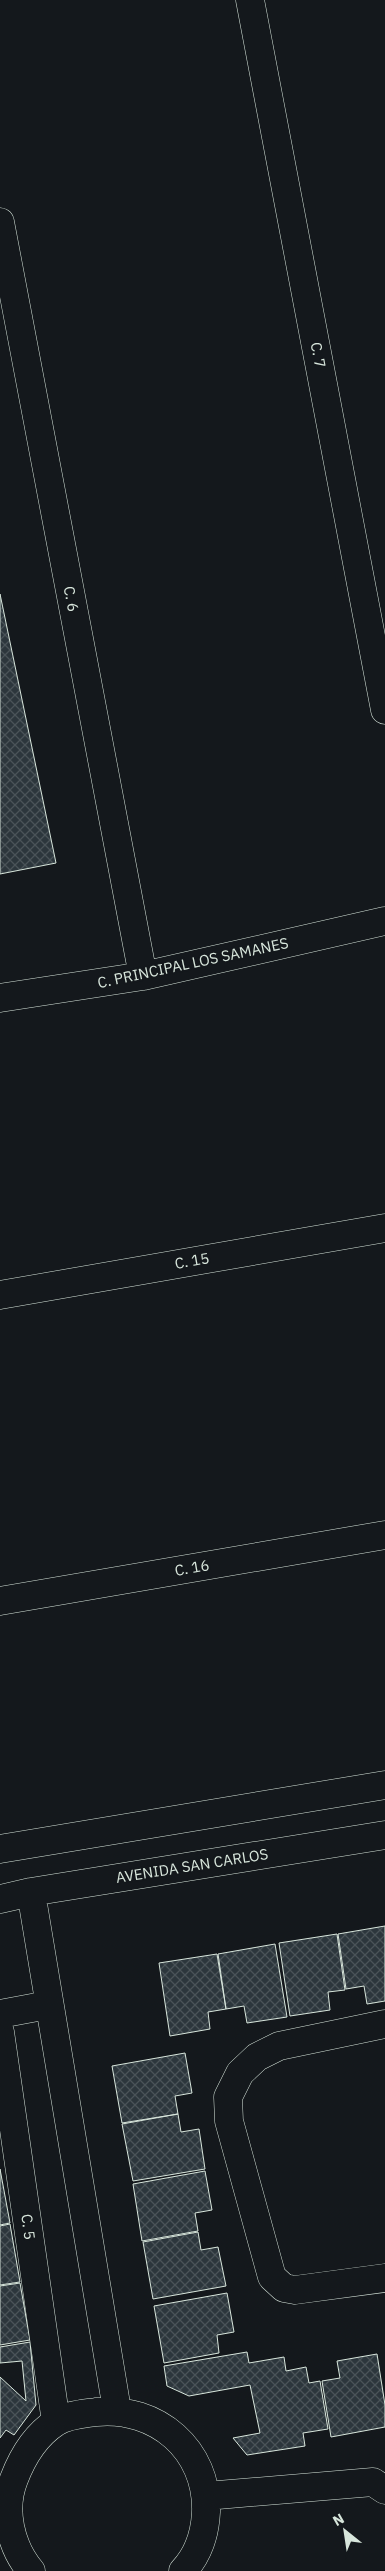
<svg xmlns="http://www.w3.org/2000/svg" width="385" height="2571" font-family="'IBM Plex Sans',sans-serif">
	<style>
		.building { fill: url(#building-cross-hatch); stroke: #d8e6dc }
		.lines { fill: none; stroke-linecap: round; stroke-linejoin: round }
		.minor-casing { stroke: #d8e6dc; stroke-width: 29 }
		.minor { stroke: #14181c; stroke-width: 28 }
		.labels { text-anchor: middle; stroke-width: 4; stroke-linejoin: round; paint-order: stroke }
		.street-label { font-size: 15px; fill: #d8e6dc; stroke: #14181c }
	</style>
	<defs>
		<pattern id="building-cross-hatch" width="8" height="8" patternUnits="userSpaceOnUse" patternTransform="scale(1.25)"><rect width="8" height="8" fill="#2c363c"/><path d="M0 0l8 8M0 8l8-8" fill="none" stroke="#4a5358"/></pattern>
	</defs>
	<rect width="100%" height="100%" fill="#14181c"/>
	<path class="building" d="M 0,594 L 56,863 L 0,874 Z
		M 385,1926 L 385,2001 L 367,2004 L 364,1986 L 346,1989 L 338,1934 Z
		M 337,1934 L 345,1990 L 328,1992 L 330,2010 L 290,2016 L 279,1943 Z
		M 275,1944 L 287,2017 L 247,2023 L 244,2006 L 226,2009 L 218,1954 Z
		M 217,1954 L 226,2009 L 208,2012 L 210,2029 L 170,2036 L 159,1963 Z
		M 185,2053 L 192,2093 L 175,2096 L 178,2114 L 122,2123 L 112,2066 Z
		M 178,2114 L 181,2132 L 199,2129 L 205,2169 L 133,2181 L 122,2124 Z
		M 0,2169 L 10,2223 L 0,2225 Z
		M 205,2171 L 212,2210 L 195,2213 L 198,2231 L 142,2241 L 133,2184 Z
		M 10,2224 L 20,2282 L 0,2285 L 0,2226 Z
		M 198,2232 L 201,2250 L 218,2247 L 226,2286 L 153,2299 L 143,2242 Z
		M 20,2283 L 30,2340 L 0,2345 L 0,2286 Z
		M 227,2293 L 234,2332 L 217,2335 L 219,2353 L 164,2363 L 154,2306 Z
		M 30,2342 L 36,2405 L 14,2435 L 6,2430 L 0,2438 L 0,2377 L 26,2401 L 22,2361 L 0,2363 L 0,2347 Z
		M 247,2352 L 249,2363 L 284,2357 L 286,2371 L 306,2367 L 309,2383 L 320,2381 L 328,2429 L 303,2433 L 305,2446 L 247,2455 L 233,2438 L 260,2433 L 250,2385 L 189,2396 L 167,2386 L 164,2366 Z
		M 377,2354 L 385,2405 L 385,2427 L 331,2437 L 322,2381 L 340,2378 L 337,2361 Z"/>
	<g class="lines">
		<defs>
			<path id="minor" d="M 250,0 L 385,710
				M 0,222 L 143,976
				M 0,998 L 143,976 L 385,921
				M 0,1295 L 385,1228
				M 0,1601 L 385,1535
				M 0,1849 L 385,1785
				M 31,1892 L 117,2410
				M 0,1899 L 31,1892 L 385,1835
				M 0,2014 L 48,2005
				M 385,2024 L 279,2046 L 257,2057 L 240,2073 L 228,2097 L 229,2121 L 272,2277 L 284,2288 L 295,2290 L 385,2278
				M 0,2032 L 56,2422
				M 206,2496 L 373,2482 L 385,2490
				M 31,2571 C 10,2546 2,2509 14,2479 C 22,2458 36,2435 56,2422 C 67,2415 83,2414 96,2412 C 157,2406 208,2450 206,2512 C 205,2534 198,2555 183,2571"/>
		</defs>
		<use href="#minor" class="minor-casing"/>
		<use href="#minor" class="minor"/>
	</g>
	<g class="labels">
		<g class="street-label">
			<text transform="translate(318 355) rotate(79)" y="5">C. 7</text>
			<text transform="translate(71 599) rotate(79)" y="5">C. 6</text>
			<text transform="translate(193 963) rotate(-12)" y="5">C. PRINCIPAL LOS SAMANES</text>
			<text transform="translate(192 1261) rotate(-10)" y="5">C. 15</text>
			<text transform="translate(192 1568) rotate(-10)" y="5">C. 16</text>
			<text transform="translate(192 1866) rotate(-9)" y="5">AVENIDA SAN CARLOS</text>
			<text transform="translate(28 2227) rotate(82)" y="5">C. 5</text>
		</g>
	</g>
	<g transform="translate(345 2531) rotate(330)" stroke="#14181c" stroke-width="4" paint-order="stroke">
	<path d="M0-4L9 19L0 12L-9 19Z" fill="#d8e6dc"/>
	<text y="-8" font-size="14" font-weight="bold" text-anchor="middle" fill="#d8e6dc">N</text>
	</g>
</svg>
